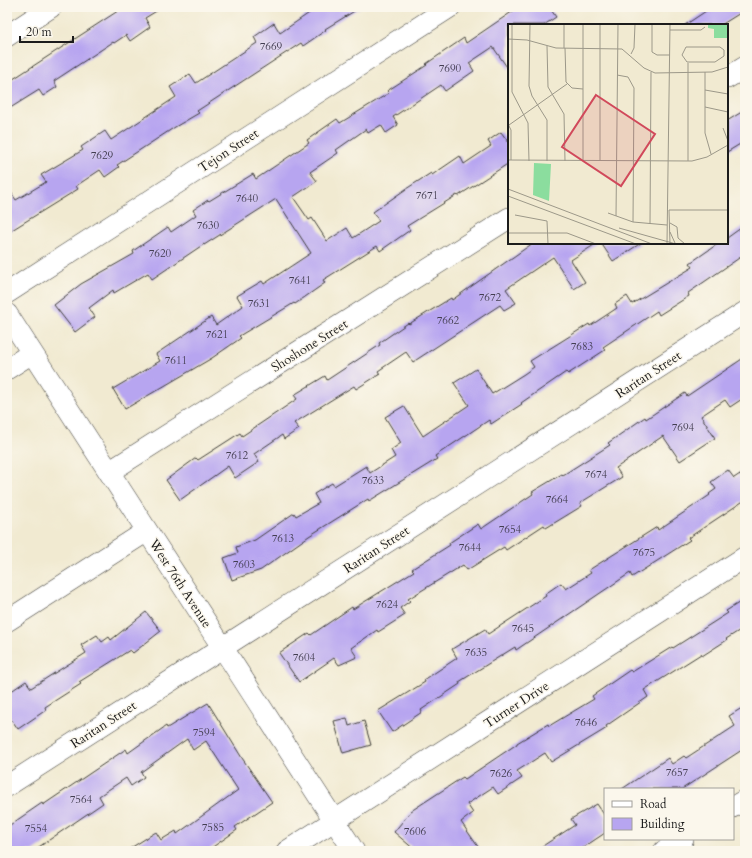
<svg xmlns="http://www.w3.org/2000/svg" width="752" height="858" font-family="Cardo,serif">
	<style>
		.building { fill: #b7a5f0 }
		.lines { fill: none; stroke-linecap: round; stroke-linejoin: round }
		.minor-casing { stroke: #3c3b37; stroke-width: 22 }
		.minor { stroke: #fff; stroke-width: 21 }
		.labels { text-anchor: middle; stroke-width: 3; stroke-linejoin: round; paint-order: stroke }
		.number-label { font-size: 11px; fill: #433e51 }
		.street-label { font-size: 13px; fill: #1c1c1c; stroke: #fbf7ec }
		.inset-road { fill: none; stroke: #9c9889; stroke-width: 1 }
		.view { fill: #d1495b; fill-opacity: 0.15; stroke: #d1495b; stroke-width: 2 }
		.inset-edge { fill: none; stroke: #1c1c1c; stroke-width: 2 }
	</style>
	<rect width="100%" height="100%" fill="#fbf7ec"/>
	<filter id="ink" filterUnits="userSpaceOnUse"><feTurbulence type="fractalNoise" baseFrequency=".025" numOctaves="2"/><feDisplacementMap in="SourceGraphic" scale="8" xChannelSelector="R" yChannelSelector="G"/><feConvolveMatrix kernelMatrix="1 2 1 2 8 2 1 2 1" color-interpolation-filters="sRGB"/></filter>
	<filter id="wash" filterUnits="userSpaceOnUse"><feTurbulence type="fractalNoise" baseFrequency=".012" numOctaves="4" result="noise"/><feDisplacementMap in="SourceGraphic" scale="16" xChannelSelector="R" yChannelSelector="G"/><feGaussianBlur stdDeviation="0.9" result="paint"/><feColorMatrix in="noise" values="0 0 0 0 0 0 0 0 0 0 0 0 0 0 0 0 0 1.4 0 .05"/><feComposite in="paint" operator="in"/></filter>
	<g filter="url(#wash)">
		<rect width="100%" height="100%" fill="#f1ead1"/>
		<g id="blocks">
			<path class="building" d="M 124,7 L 163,7 L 145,18 L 150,27 L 130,41 L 126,35 L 114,43 L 113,42 L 54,81 L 57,87 L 43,96 L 39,90 L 7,110 L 7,83 Z
				M 318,7 L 361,7 L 325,29 L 326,30 L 303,46 L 301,43 L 197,111 L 199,113 L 175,127 L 117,165 L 119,167 L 105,177 L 100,170 L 76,186 L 78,189 L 7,233 L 7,186 L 16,200 L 46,182 L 41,175 L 83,150 L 81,147 L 105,131 L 111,140 L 176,97 L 170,87 L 190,74 L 196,83 L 257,43 L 254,37 L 274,23 L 280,33 Z
				M 519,7 L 549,7 L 556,17 L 544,25 L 509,25 L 509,70 L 493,47 L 469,63 L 474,71 L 445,91 L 441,85 L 393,117 L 398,125 L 386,133 L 381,125 L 368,133 L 366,129 L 336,150 L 338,153 L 310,172 L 317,181 L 293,197 L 309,220 L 312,218 L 327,241 L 347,228 L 353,238 L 379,221 L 373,212 L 406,189 L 431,173 L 432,175 L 460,156 L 464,164 L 491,146 L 488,141 L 501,132 L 509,143 L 509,163 L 458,196 L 457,195 L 407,226 L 410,230 L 380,251 L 377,246 L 323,280 L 325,283 L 295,304 L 294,303 L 239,336 L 241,338 L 212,358 L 125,409 L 113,389 L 160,361 L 156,354 L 211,317 L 216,325 L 243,306 L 237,296 L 262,281 L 264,284 L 311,253 L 276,199 L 204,245 L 204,244 L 152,279 L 148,273 L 114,293 L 113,290 L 89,308 L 95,317 L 75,332 L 54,305 L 81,284 L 134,254 L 133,251 L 168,227 L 171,232 L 196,215 L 193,210 L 208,200 L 209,201 L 253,174 L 256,179 L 309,143 L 307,140 L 337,119 L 340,123 L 389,93 L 387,91 L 427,65 L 426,64 L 464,38 L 466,43 Z
				M 712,7 L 745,7 L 745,10 L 721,25 L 685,25 Z
				M 745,110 L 745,141 L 727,152 L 727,121 Z
				M 745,225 L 745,254 L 688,293 L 689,296 L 659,315 L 657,311 L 603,347 L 605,350 L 568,374 L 566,372 L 521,403 L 522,404 L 491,424 L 489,420 L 435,456 L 437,459 L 369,501 L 368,499 L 309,536 L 261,570 L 232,580 L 224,558 L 238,553 L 236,547 L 255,540 L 294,513 L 296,516 L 319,503 L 314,494 L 332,483 L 334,486 L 366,466 L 370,473 L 395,457 L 391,450 L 401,443 L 385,417 L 404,406 L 423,436 L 469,405 L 454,383 L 476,369 L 492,394 L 524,374 L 534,367 L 530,361 L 589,324 L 590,326 L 617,308 L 615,304 L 627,296 L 632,304 L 693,267 L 690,263 L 719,243 L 727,243 L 727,238 Z
				M 533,243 L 597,243 L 571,260 L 585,282 L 574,289 L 553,257 L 506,289 L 516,303 L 504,310 L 500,305 L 413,362 L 406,352 L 378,371 L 380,374 L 356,389 L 354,386 L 294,423 L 299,429 L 284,439 L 282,435 L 254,454 L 259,462 L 235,478 L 228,466 L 180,500 L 166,480 L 196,458 L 198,460 L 240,433 L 242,436 L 297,399 L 294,395 L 325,376 L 327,380 L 380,345 L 379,343 L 408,323 L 409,324 L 451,298 L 452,300 Z
				M 601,243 L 641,243 L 613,261 Z
				M 745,357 L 745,397 L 730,407 L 725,400 L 701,416 L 715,438 L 680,461 L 663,436 L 616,468 L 622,477 L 580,503 L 582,506 L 546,528 L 544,525 L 506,550 L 504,547 L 467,570 L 463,565 L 408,599 L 410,601 L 400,608 L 405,615 L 378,632 L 377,630 L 351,648 L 357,657 L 339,665 L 334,658 L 299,682 L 279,653 L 309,633 L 311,635 L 352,607 L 353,609 L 414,571 L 412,569 L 450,545 L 449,543 L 478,524 L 481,529 L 533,494 L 532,492 L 562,474 L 563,475 L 610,445 L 608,443 L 645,417 L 646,419 L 685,393 L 687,396 Z
				M 728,470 L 734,478 L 740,474 L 745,481 L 745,500 L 688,538 L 690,540 L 632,577 L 630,573 L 516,650 L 515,647 L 459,682 L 460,684 L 421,710 L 422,712 L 392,732 L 378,711 L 425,682 L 424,680 L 457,658 L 452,649 L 485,629 L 488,634 L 546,596 L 545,594 L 561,583 L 566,589 L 591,573 L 589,570 L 657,527 L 658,530 L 710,495 L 709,494 L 716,489 L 711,482 Z
				M 745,599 L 745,627 L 726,639 L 727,640 L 702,656 L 701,654 L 644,690 L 648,697 L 606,726 L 607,728 L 551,762 L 545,753 L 517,771 L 522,778 L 498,794 L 493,787 L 467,804 L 473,813 L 461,822 L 481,851 L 416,851 L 394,832 L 411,811 L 463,777 L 465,779 L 517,744 L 517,743 L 548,724 L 549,726 L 594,699 L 592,696 L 630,670 L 632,672 L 672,647 L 673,648 L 728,613 L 726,611 Z
				M 146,612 L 161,631 L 133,653 L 130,650 L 79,682 L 81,684 L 45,707 L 46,710 L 18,729 L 7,713 L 7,694 L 26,681 L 31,688 L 86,653 L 81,645 L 97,635 L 102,642 L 109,637 L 111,640 Z
				M 208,703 L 242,758 L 272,802 L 235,827 L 237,830 L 207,851 L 126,851 L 156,832 L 161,840 L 176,831 L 177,834 L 238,790 L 206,741 L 193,750 L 187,739 L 141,772 L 144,777 L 131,786 L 126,778 L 99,796 L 103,803 L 33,851 L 7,851 L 7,827 L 42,803 L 43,805 L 126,749 L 128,753 L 166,726 L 167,728 Z
				M 745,706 L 745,748 L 682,789 L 622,789 L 668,758 L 672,764 L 684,756 L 686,758 L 735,726 L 729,716 Z
				M 347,718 L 349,726 L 364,721 L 371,745 L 343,753 L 334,721 Z
				M 597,804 L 605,816 L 605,833 L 578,851 L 535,851 L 575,825 L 571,819 Z"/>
		</g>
	</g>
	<g filter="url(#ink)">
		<use href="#blocks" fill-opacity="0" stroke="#3c3b37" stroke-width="1"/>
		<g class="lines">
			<defs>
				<path id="minor" d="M 7,36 L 51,7
					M 727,78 L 745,67
					M 7,293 L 450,7
					M 7,314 L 354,851
					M 7,369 L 32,353
					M 109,472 L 509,218
					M 7,621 L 147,531
					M 7,786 L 745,312
					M 733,807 L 745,800
					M 287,851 L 745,557
					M 664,851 L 683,839"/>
			</defs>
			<use href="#minor" class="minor-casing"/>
			<use href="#minor" class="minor"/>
		</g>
	</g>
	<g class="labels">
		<g class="number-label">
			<text x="271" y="50">7669</text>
			<text x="450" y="72">7690</text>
			<text x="102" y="159">7629</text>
			<text x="427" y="199">7671</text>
			<text x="247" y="202">7640</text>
			<text x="208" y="229">7630</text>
			<text x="160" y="257">7620</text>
			<text x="300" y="284">7641</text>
			<text x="490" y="301">7672</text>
			<text x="259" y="307">7631</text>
			<text x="448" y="324">7662</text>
			<text x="217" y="338">7621</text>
			<text x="582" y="350">7683</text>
			<text x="176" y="364">7611</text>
			<text x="683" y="431">7694</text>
			<text x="237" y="459">7612</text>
			<text x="596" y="478">7674</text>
			<text x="373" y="484">7633</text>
			<text x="557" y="503">7664</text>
			<text x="510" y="533">7654</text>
			<text x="283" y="542">7613</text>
			<text x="470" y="551">7644</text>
			<text x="644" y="556">7675</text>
			<text x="244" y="568">7603</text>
			<text x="387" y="608">7624</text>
			<text x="523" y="632">7645</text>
			<text x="476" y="656">7635</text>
			<text x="304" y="661">7604</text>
			<text x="586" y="726">7646</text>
			<text x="204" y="736">7594</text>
			<text x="677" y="776">7657</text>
			<text x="501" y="777">7626</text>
			<text x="81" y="803">7564</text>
			<text x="213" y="831">7585</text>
			<text x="36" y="832">7554</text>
			<text x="415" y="835">7606</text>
		</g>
		<g class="street-label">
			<text transform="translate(228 150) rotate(-33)" y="5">Tejon Street</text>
			<text transform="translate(309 345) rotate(-32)" y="5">Shoshone Street</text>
			<text transform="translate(648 374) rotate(-33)" y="5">Raritan Street</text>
			<text transform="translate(376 549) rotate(-33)" y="5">Raritan Street</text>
			<text transform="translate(181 583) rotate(57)" y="5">West 76th Avenue</text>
			<text transform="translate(516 704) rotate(-33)" y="5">Turner Drive</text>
			<text transform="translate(103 724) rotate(-33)" y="5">Raritan Street</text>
		</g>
	</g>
	<g transform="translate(508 24)">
		<rect width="220" height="220" fill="#f1ead1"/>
		<path d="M 200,0 L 220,0 L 220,14 L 206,14 L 206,5 L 200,4 ZM 26,139 L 43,140 L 41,177 L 25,171 Z" fill="#8bdd9e"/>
		<path class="inset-road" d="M 4,0 L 4,68 L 20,99 L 21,137M 22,0 L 21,62 L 24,72 L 39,96 L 39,137M 144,0 L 144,28 L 149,31 L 162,31M 162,6 L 193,6 L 197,3M 0,15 L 19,16 L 48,24 L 114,25 L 136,44 L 147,49 L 204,48 L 220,43M 39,22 L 40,63 L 56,90 L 57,137M 178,23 L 212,23 L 216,26 L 216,32 L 207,38 L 179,38 L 174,31 ZM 56,24 L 56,0M 57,24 L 58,58 L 64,64 L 75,65M 123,30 L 126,24 L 127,0M 197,48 L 197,109 L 203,130M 109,51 L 120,53 L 126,64 L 125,198M 197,66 L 220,70M 197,83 L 220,88M 0,100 L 3,106 L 3,136M 1,101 L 59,60M 215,104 L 220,117M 0,136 L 184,137 L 199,133 L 220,121M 75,137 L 75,0M 92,137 L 92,0M 180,137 L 180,39M 0,165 L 144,220M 0,172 L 128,220M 161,186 L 220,186M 161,186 L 162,220M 100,189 L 125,198 L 159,201M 7,191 L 39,197 L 40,220M 108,192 L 110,0M 162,199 L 169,203 L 170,214 L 177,220M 142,200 L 143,48M 111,204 L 168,220M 162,208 L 167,219M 0,209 L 59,209 L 88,220M 159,219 L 162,0"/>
		<path class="view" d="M 88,71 L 147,110 L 113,162 L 54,123 Z"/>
		<rect width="220" height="220" class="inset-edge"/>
	</g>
	<rect width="752" height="858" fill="none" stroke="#fbf7ec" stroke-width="24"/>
	<rect x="604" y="788" width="130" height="52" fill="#fbf7ec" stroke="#a29f99"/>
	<rect x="612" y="801" width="20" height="6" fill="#ffffff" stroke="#a29f99"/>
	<text x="640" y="808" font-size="12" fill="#1c1c1c">Road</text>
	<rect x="612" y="818" width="20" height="12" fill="#b7a5f0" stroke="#a29f99"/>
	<text x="640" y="828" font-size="12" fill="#1c1c1c">Building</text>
	<path d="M20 36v6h53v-6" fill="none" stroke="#1c1c1c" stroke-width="2"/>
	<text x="26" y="36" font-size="12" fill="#1c1c1c" stroke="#fbf7ec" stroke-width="3" paint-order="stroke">20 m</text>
</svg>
